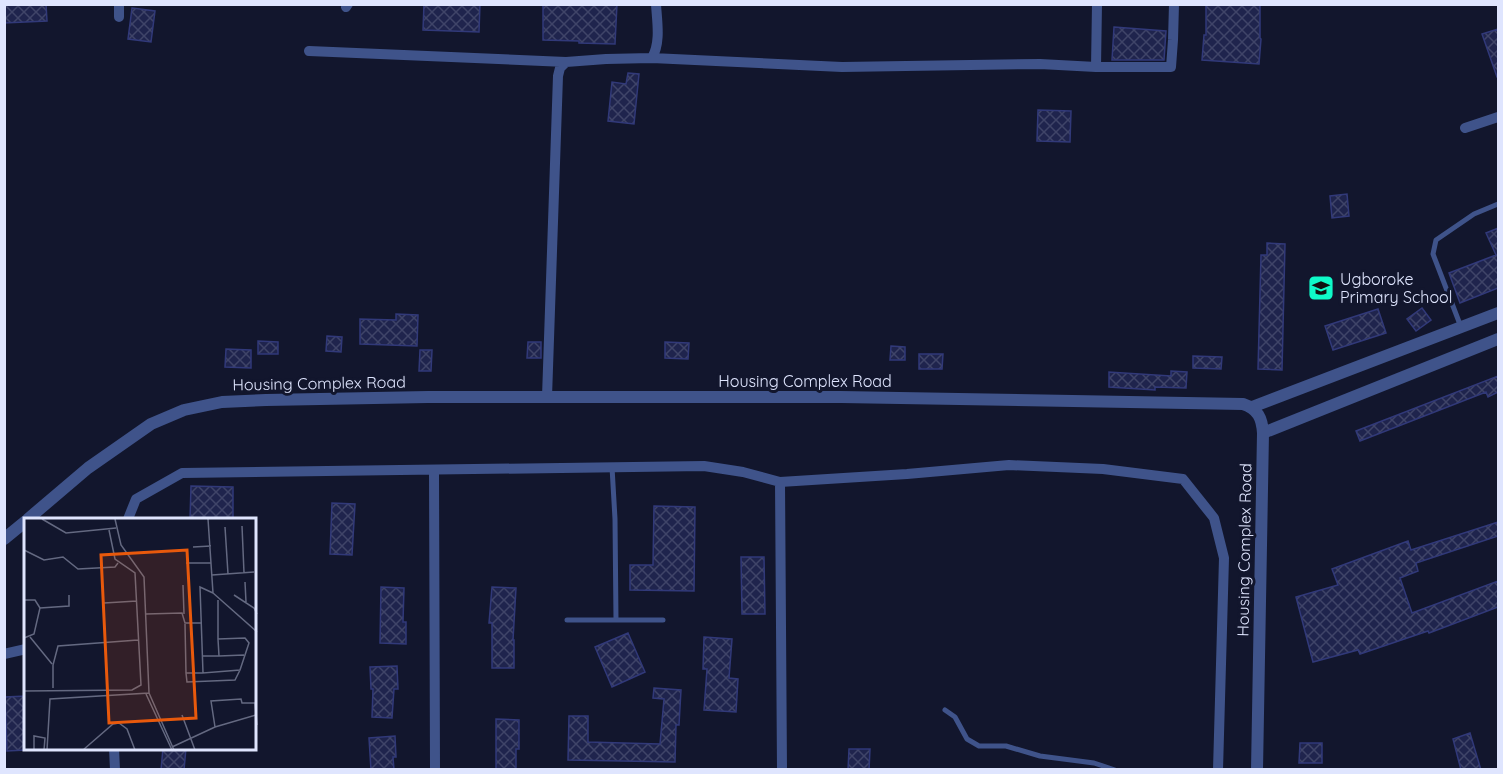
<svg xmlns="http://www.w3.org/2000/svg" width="1503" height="774" font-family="Quicksand,sans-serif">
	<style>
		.building { fill: url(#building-cross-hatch); stroke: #313979; stroke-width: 1.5 }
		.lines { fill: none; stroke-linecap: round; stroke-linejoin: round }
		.service { stroke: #3f538a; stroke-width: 5 }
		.minor { stroke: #3f538a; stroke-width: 10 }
		.tertiary { stroke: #3f538a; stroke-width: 12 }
		.labels { text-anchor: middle; stroke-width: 6; stroke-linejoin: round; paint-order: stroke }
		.poi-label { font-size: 16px; fill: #dfe5fe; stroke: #12162d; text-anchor: start }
		.street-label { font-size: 16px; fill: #dfe5fe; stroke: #12162d }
		.inset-road { fill: none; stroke: #646981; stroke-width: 1.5 }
		.view { fill: #e8590c; fill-opacity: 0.15; stroke: #e8590c; stroke-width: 3 }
		.inset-edge { fill: none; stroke: #dfe5fe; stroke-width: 3 }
	</style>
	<defs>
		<pattern id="building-cross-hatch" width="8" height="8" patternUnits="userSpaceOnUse" patternTransform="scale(1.5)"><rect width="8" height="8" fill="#1f244d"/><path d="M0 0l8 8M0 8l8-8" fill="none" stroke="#3f4468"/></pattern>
	</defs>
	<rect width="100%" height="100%" fill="#12162d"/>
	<path class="building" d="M 4,4 L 46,4 L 47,21 L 4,23 Z
		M 424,4 L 480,4 L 479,32 L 423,30 Z
		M 543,4 L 617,4 L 615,44 L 579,43 L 579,41 L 543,40 Z
		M 1206,4 L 1260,4 L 1260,38 L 1261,39 L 1259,64 L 1202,60 L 1204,35 L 1206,35 Z
		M 132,8 L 155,11 L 151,42 L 128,39 Z
		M 1114,27 L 1166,31 L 1164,60 L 1112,60 Z
		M 1498,29 L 1498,77 L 1497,77 L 1482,34 Z
		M 628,73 L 639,74 L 634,124 L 608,121 L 612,82 L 626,84 Z
		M 1038,110 L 1071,111 L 1070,142 L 1037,141 Z
		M 1347,194 L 1349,216 L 1332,218 L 1330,196 Z
		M 1498,228 L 1498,288 L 1460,303 L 1449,273 L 1496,255 L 1486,233 Z
		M 1267,243 L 1285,244 L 1282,370 L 1258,369 L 1261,255 L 1267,255 Z
		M 1422,308 L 1431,320 L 1416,331 L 1407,319 Z
		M 1378,309 L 1386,333 L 1333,350 L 1325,326 Z
		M 396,314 L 418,315 L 417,346 L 360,344 L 360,319 L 396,320 Z
		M 327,336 L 342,337 L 341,352 L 326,351 Z
		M 258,341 L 278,342 L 278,354 L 258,354 Z
		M 528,342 L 541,342 L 541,358 L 527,358 Z
		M 665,342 L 689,343 L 688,359 L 665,358 Z
		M 891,346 L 905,347 L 905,360 L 890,360 Z
		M 226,349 L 251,350 L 251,368 L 225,367 Z
		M 420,350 L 432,350 L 431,371 L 419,371 Z
		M 919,354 L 943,354 L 942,369 L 919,369 Z
		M 1193,356 L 1222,357 L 1221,369 L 1193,368 Z
		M 1171,371 L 1187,372 L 1186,388 L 1155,387 L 1155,390 L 1109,387 L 1109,372 L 1171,376 Z
		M 1498,376 L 1498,392 L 1488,397 L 1486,392 L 1360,441 L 1356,431 Z
		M 191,486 L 233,487 L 233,519 L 190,519 Z
		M 332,503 L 355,504 L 352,555 L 330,554 Z
		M 654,506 L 695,507 L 694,591 L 630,590 L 630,565 L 653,565 Z
		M 1498,522 L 1498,536 L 1416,563 L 1418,571 L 1400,578 L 1412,613 L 1498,581 L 1498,607 L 1429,633 L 1428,631 L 1360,654 L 1358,650 L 1313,662 L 1296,597 L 1338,585 L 1332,569 L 1408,541 L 1411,550 Z
		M 741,557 L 764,557 L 765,614 L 742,614 Z
		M 381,587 L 404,588 L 403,622 L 406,622 L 406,644 L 380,643 Z
		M 492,587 L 516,588 L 513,640 L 514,640 L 514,668 L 492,668 L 492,623 L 489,623 Z
		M 628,633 L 645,672 L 612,687 L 595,647 Z
		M 704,637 L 732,639 L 729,678 L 738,679 L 736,712 L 704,710 L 707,669 L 703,669 Z
		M 397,666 L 398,689 L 394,689 L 392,718 L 372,717 L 373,689 L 371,689 L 370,667 Z
		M 654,688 L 681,690 L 679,725 L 676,725 L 675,762 L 568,760 L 569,716 L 588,716 L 588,742 L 660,744 L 664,699 L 653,698 Z
		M 26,696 L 26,750 L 7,751 L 5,697 Z
		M 496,719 L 519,720 L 519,749 L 516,749 L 516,770 L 496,770 Z
		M 1470,733 L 1481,770 L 1461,770 L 1453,739 Z
		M 395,736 L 396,757 L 393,757 L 394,770 L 371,770 L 369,738 Z
		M 1300,743 L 1322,743 L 1322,763 L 1299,763 Z
		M 163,748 L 186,748 L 184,770 L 161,770 Z
		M 849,749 L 870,749 L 869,770 L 848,770 Z"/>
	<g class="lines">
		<path class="service" d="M 1461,327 L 1433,254 L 1436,240 L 1474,214 L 1498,204
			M 612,467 L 615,519 L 616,620
			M 567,620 L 663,620
			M 945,710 L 955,717 L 967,739 L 979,746 L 1006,746 L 1040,756 L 1094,763 L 1115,770"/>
		<path class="minor" d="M 1097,4 L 1096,67 L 1171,67 L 1173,40 L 1174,4
			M 346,7 L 348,4
			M 119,17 L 119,4
			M 309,51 L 566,62
			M 652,58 L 842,67 L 1040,64 L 1096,67
			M 1465,128 L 1498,117
			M 547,397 L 558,76 L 560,68 L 566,62 L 606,59 L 652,58 C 661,42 657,22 656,4
			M 434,470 L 435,768
			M 780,482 L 782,770
			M 128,519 L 136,499 L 182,473 L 704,466 L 743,472 L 780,482 L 907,474 L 1009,465 L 1103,469 L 1183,479 L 1214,518 L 1224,558 L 1218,770
			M 4,654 L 26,649
			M 114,748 L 115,770"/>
		<path class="tertiary" d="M 1252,407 L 1498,313
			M 1263,433 L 1498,339
			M 28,519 L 88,468 L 151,424 L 184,410 L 222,402 L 266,400 L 428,397 L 841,397 L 1243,404 C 1258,409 1262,418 1263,433 L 1257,770
			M 4,539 L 26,521"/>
	</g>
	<defs>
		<symbol id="school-square" viewBox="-11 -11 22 22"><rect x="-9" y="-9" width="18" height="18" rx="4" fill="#0ffac9" stroke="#12162d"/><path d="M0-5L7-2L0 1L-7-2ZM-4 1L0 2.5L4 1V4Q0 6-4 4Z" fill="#111"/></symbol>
	</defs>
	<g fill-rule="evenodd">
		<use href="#school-square" x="1306" y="273" width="30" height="30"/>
	</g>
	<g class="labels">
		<g class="poi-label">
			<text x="1340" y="285">Ugboroke<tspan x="1340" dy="18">Primary School</tspan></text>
		</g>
		<g class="street-label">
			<text x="805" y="387">Housing Complex Road</text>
			<text transform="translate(319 383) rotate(-1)" y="6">Housing Complex Road</text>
			<text transform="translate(1244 550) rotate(-89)" y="6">Housing Complex Road</text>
		</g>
	</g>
	<g transform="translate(24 518)">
		<rect width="232" height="232" fill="#12162d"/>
		<path class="inset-road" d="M 18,1 L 42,15 L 92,10M 184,1 L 189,75 L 233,114M 218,8 L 220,55M 201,9 L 204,56M 169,29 L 187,28M 0,32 L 20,42 L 39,39 L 54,51 L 91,49 L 94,45M 162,45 L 187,45M 188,57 L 230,54M 221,64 L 222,84M 159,67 L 160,96M 189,75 L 176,69 L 179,155 L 216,152 L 225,125 L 221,120 L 194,121 L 194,82M 210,77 L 230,90 L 233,96M 0,82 L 11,82 L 16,90 L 10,116 L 0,120M 80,85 L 113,83M 16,90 L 45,88 L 45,77M 122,96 L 158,95 L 161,105 L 178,105M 161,106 L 162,155M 6,119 L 28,146M 178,138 L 195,138 L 194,121M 195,138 L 220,137M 179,155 L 162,155 L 163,164 L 211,162 L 216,152M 29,170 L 29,147 L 34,128 L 114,122M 0,173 L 108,172 L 117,167 L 111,55 L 91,41 L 85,12M 125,175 L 150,232M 122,176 L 148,232M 231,185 L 233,207M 158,197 L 171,232M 191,209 L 187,183 L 217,181 L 218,185 L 233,185M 148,229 L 191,209 L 232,197M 10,232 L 10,218 L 21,220 L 20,232M 23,232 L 26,181 L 125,175 L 120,59 L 97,27 L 91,1M 59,232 L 89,206 L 95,205 L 103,211 L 111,232"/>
		<path class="view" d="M 163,32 L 172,200 L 85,205 L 77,37 Z"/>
		<rect width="232" height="232" class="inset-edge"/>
	</g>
	<rect width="1503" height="774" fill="none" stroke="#dfe5fe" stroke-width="12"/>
</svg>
